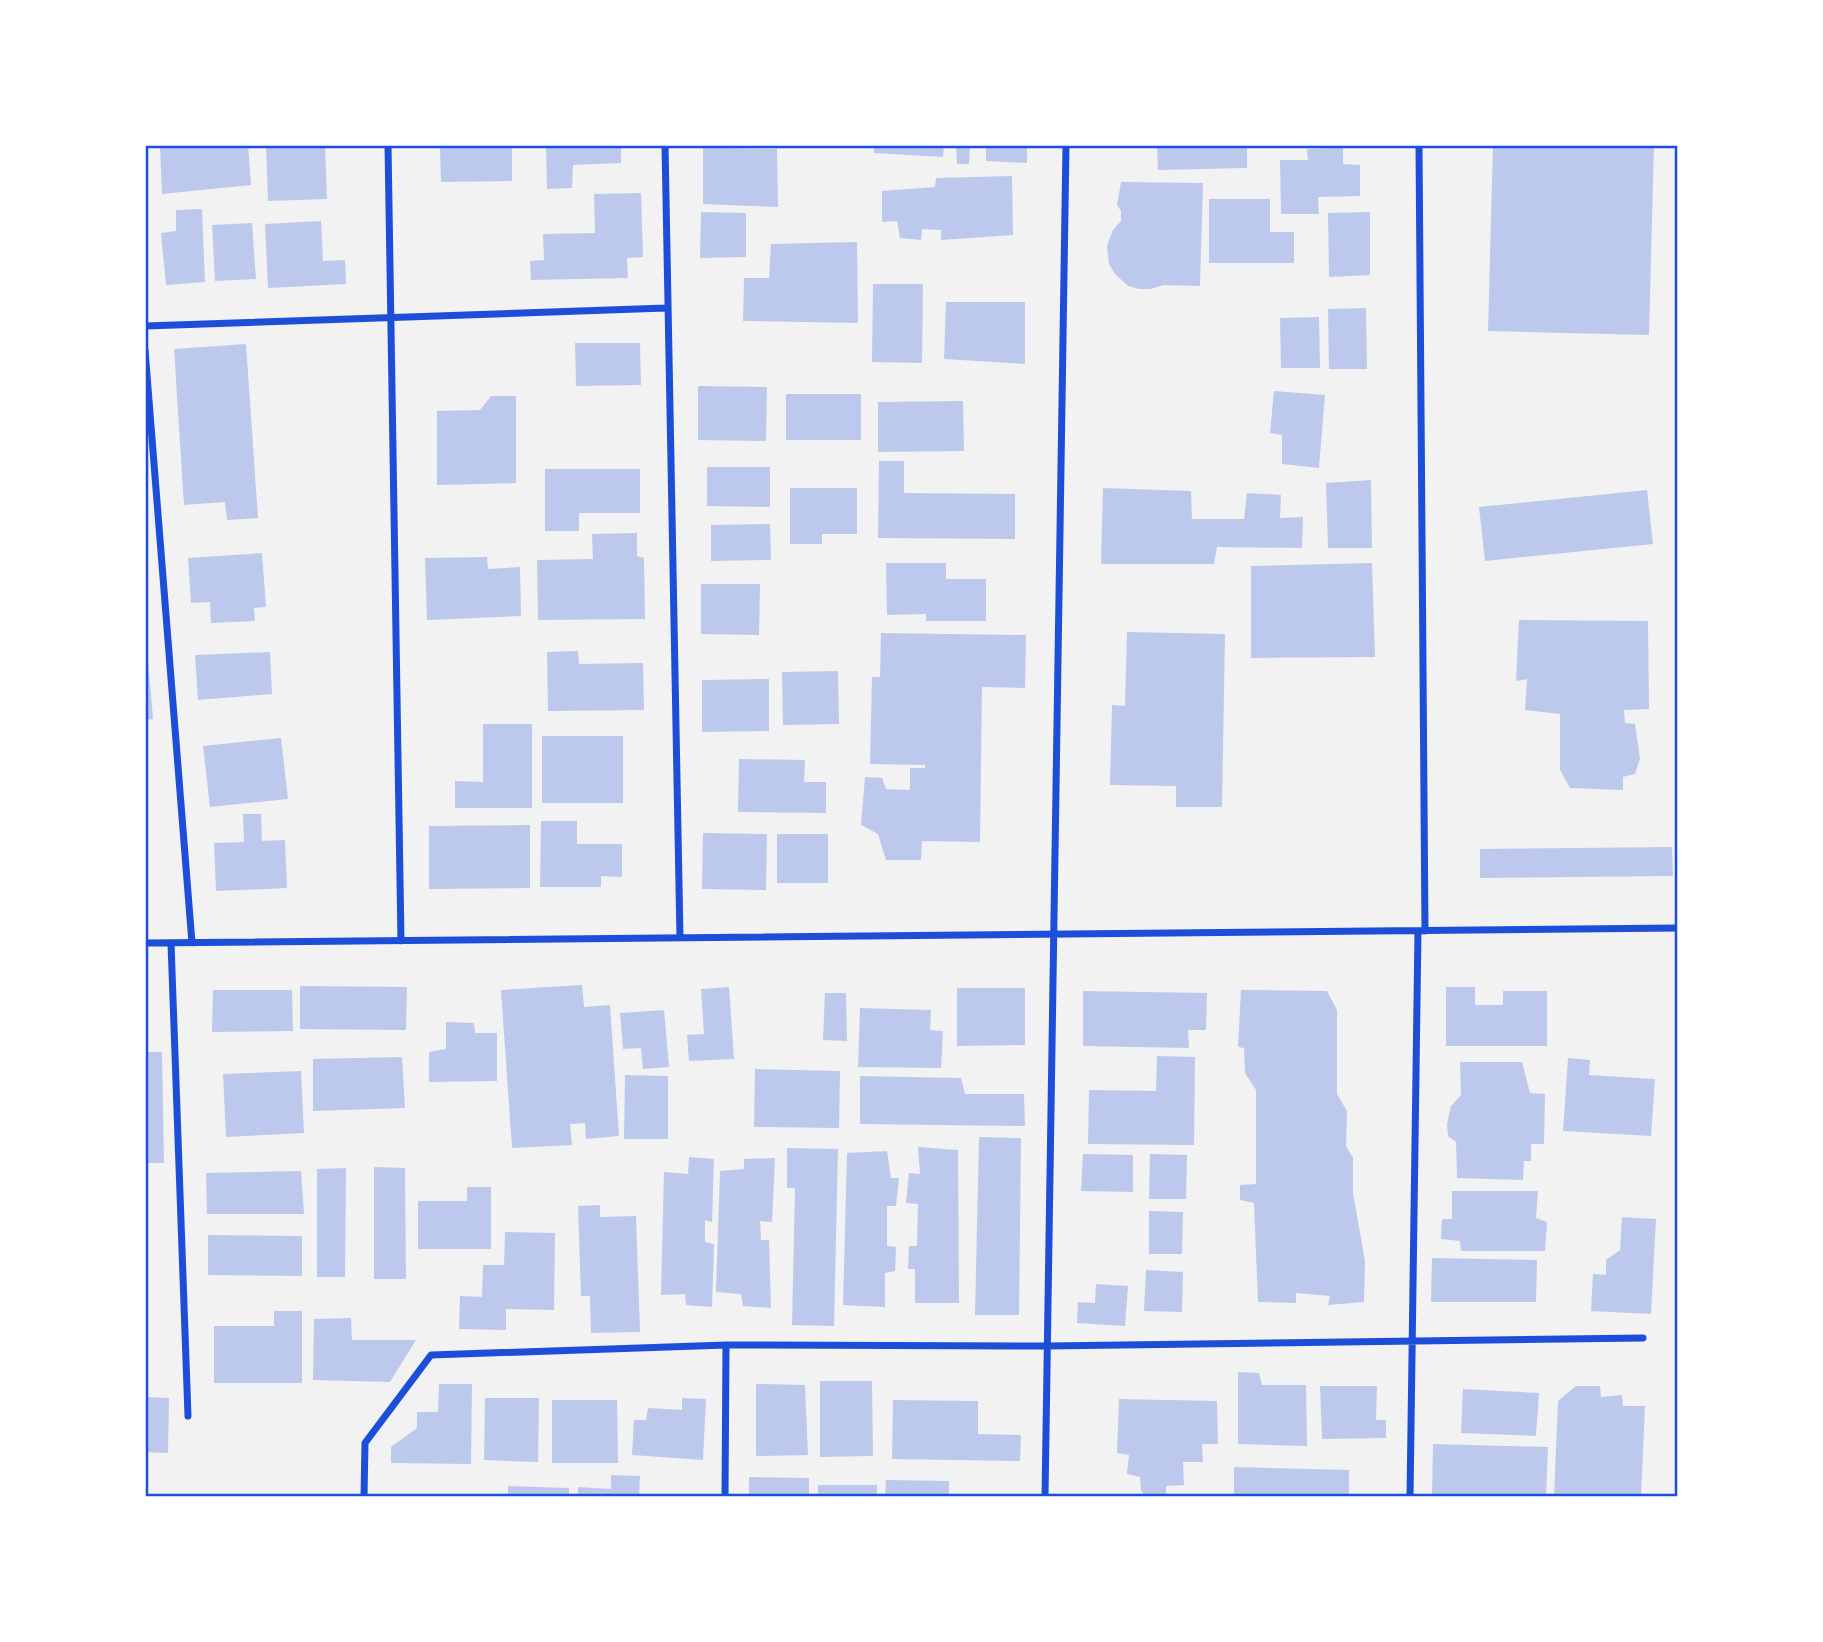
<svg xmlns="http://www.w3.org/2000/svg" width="1823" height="1642" font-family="Manrope,sans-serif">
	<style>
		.building { fill: #bdc9ec }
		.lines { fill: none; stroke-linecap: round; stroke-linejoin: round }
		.minor { stroke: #1d4ed8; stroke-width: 7 }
		.neatline { fill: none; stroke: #1d4ed8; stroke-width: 2.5 }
	</style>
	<rect width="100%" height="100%" fill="#f2f2f2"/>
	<path class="building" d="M 160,145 L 248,145 L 251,185 L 162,194 Z
		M 266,145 L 325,145 L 327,199 L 268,201 Z
		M 440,145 L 512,145 L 512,181 L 441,182 Z
		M 546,145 L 621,145 L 621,163 L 573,165 L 572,188 L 547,189 Z
		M 874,145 L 944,145 L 943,157 L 874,153 Z
		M 956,145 L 970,145 L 969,164 L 957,164 Z
		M 986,145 L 1027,145 L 1027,163 L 986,161 Z
		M 1157,145 L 1247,145 L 1247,168 L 1158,170 Z
		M 1493,145 L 1654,145 L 1649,335 L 1488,331 Z
		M 703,148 L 777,149 L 778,207 L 703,204 Z
		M 1343,148 L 1343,164 L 1360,165 L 1360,196 L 1318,197 L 1319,214 L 1281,214 L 1280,160 L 1308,160 L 1307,149 Z
		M 1012,176 L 1013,235 L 941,240 L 941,230 L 922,229 L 921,240 L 900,238 L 897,221 L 882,222 L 882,191 L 935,187 L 936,178 Z
		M 1121,182 L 1203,183 L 1200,286 L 1163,285 L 1151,289 L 1139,289 L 1128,286 L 1115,274 L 1109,264 L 1107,246 L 1113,230 L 1121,221 L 1121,211 L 1117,205 Z
		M 641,193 L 643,257 L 627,258 L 628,278 L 531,280 L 530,261 L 544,260 L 543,234 L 595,233 L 594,194 Z
		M 1209,199 L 1270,199 L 1270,232 L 1294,232 L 1294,263 L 1209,263 Z
		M 202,209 L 205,282 L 166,285 L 161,233 L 176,231 L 176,210 Z
		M 701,212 L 746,213 L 746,257 L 700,258 Z
		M 1370,212 L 1370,275 L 1329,277 L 1328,213 Z
		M 321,221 L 323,261 L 345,260 L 346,284 L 268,288 L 265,224 Z
		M 252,223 L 256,279 L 215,281 L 212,225 Z
		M 857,242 L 858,323 L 743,321 L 744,278 L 769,278 L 771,244 Z
		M 873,284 L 923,284 L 922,363 L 872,362 Z
		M 946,302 L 1025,302 L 1025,364 L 944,359 Z
		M 1366,308 L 1367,369 L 1329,369 L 1328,309 Z
		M 1319,317 L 1320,368 L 1281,368 L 1280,318 Z
		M 575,343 L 640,343 L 641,385 L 576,386 Z
		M 246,344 L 258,518 L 227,520 L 225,502 L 184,505 L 174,349 Z
		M 698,386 L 767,387 L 766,441 L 698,440 Z
		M 1274,391 L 1325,395 L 1319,468 L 1282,464 L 1282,435 L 1270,433 Z
		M 786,394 L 861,394 L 861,440 L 786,440 Z
		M 491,396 L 516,396 L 516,483 L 437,485 L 437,411 L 480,410 Z
		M 963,401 L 964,451 L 878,452 L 878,402 Z
		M 879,461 L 904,461 L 904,493 L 1015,494 L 1015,539 L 878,538 Z
		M 707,467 L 770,467 L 770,507 L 707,506 Z
		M 545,469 L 640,469 L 640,513 L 579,513 L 579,531 L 545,531 Z
		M 1371,480 L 1372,548 L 1328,548 L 1326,483 Z
		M 790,488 L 857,488 L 857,534 L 822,534 L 822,544 L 790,544 Z
		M 1103,488 L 1191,491 L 1192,519 L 1244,519 L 1247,493 L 1281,495 L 1280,518 L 1303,517 L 1302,548 L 1217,547 L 1214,564 L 1101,564 Z
		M 1647,490 L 1653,544 L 1485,561 L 1479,507 Z
		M 770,524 L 771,560 L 711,561 L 711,525 Z
		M 637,533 L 637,556 L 644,558 L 645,619 L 538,620 L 537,560 L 593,559 L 592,534 Z
		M 262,553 L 266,607 L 254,608 L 255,621 L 211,623 L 210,602 L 191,603 L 188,558 Z
		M 487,557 L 488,569 L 520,567 L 521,616 L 427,620 L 425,558 Z
		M 886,563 L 946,563 L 946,579 L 986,579 L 986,621 L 926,621 L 926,614 L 887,615 Z
		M 1372,563 L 1375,657 L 1251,658 L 1251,566 Z
		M 701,584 L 760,584 L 759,635 L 701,634 Z
		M 1519,620 L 1648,621 L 1649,709 L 1624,710 L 1625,723 L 1635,724 L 1640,759 L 1635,774 L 1623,777 L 1623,790 L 1570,788 L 1560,770 L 1560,714 L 1525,710 L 1527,679 L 1516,681 Z
		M 1127,632 L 1225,634 L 1222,807 L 1176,807 L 1176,786 L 1110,785 L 1112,705 L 1125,706 Z
		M 881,633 L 1026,635 L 1025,688 L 982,687 L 980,842 L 922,841 L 921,860 L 886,860 L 878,834 L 861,825 L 865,777 L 882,778 L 886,789 L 910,790 L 910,768 L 925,768 L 925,765 L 870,764 L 872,677 L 880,677 Z
		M 145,649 L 147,649 L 153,719 L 145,720 Z
		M 578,651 L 579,664 L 643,663 L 644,710 L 548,711 L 547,652 Z
		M 270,652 L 272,694 L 198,700 L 195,655 Z
		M 838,671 L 839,724 L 783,725 L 782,672 Z
		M 769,679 L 769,731 L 702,732 L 702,680 Z
		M 483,724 L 532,724 L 532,808 L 455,808 L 455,781 L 483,782 Z
		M 542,736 L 623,736 L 623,803 L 542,803 Z
		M 281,738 L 288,799 L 210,807 L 203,746 Z
		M 739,759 L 805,760 L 804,782 L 826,782 L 826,813 L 738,812 Z
		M 243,814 L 261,814 L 262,841 L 285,840 L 287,888 L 216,891 L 214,843 L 244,842 Z
		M 541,821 L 577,821 L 577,844 L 622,844 L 622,877 L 601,876 L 601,887 L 540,887 Z
		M 530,825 L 530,888 L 429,889 L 429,826 Z
		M 703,833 L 767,834 L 766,890 L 702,889 Z
		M 777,834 L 828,834 L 828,883 L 777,883 Z
		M 1672,847 L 1673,876 L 1480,878 L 1480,849 Z
		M 582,985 L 584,1007 L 610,1005 L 619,1136 L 586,1139 L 585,1123 L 570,1124 L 572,1145 L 512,1148 L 501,990 Z
		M 300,986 L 407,987 L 406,1030 L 300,1029 Z
		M 729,987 L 734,1059 L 689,1061 L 687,1035 L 704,1034 L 701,989 Z
		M 1446,987 L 1475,987 L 1475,1005 L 1503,1005 L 1503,991 L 1547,991 L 1547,1046 L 1446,1046 Z
		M 957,988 L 1025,988 L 1025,1045 L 957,1046 Z
		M 213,990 L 292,990 L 293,1031 L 212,1032 Z
		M 1241,990 L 1327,991 L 1337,1010 L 1337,1094 L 1347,1111 L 1346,1146 L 1353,1158 L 1353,1193 L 1365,1261 L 1364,1302 L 1328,1305 L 1330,1296 L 1296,1293 L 1296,1303 L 1258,1302 L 1254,1203 L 1240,1200 L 1240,1185 L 1256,1184 L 1256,1090 L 1245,1073 L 1244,1048 L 1238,1047 Z
		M 1083,991 L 1207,993 L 1206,1030 L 1188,1030 L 1189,1048 L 1083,1046 Z
		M 825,993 L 846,993 L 847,1041 L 823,1040 Z
		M 860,1008 L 931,1010 L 930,1030 L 943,1031 L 941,1068 L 858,1067 Z
		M 664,1010 L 669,1067 L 643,1069 L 641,1048 L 623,1049 L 620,1013 Z
		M 446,1022 L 474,1023 L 475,1033 L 497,1033 L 497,1081 L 429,1082 L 429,1052 L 446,1049 Z
		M 145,1052 L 162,1052 L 164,1163 L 145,1163 Z
		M 1157,1056 L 1195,1057 L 1194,1145 L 1088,1144 L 1089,1090 L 1156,1091 Z
		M 402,1057 L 405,1108 L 313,1111 L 313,1059 Z
		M 1568,1058 L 1590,1060 L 1589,1075 L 1655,1079 L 1651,1136 L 1563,1131 Z
		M 1460,1062 L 1522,1062 L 1530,1093 L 1545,1094 L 1544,1144 L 1531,1144 L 1531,1161 L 1524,1161 L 1523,1180 L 1457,1178 L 1456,1142 L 1448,1136 L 1447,1124 L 1451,1106 L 1461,1095 Z
		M 755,1069 L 840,1071 L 839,1128 L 754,1127 Z
		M 301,1071 L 304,1133 L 226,1137 L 223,1074 Z
		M 625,1075 L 668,1076 L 668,1139 L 624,1139 Z
		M 860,1076 L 961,1078 L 965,1094 L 1024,1094 L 1025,1126 L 860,1124 Z
		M 979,1137 L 1021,1138 L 1019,1315 L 975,1315 Z
		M 918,1147 L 958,1150 L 959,1303 L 915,1303 L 915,1269 L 908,1269 L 909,1246 L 917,1246 L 918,1204 L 906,1203 L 909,1173 L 920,1174 Z
		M 787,1148 L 838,1149 L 834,1326 L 792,1325 L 795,1188 L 787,1188 Z
		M 887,1151 L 891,1178 L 899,1178 L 896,1206 L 887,1206 L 887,1246 L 896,1247 L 895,1271 L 885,1273 L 885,1307 L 843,1305 L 847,1153 Z
		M 1083,1154 L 1133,1155 L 1133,1192 L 1081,1191 Z
		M 1150,1154 L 1187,1155 L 1186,1199 L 1149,1199 Z
		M 689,1157 L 714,1159 L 712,1222 L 705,1220 L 705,1242 L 714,1244 L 712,1307 L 686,1305 L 685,1294 L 661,1295 L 664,1172 L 688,1174 Z
		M 775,1158 L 772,1222 L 760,1221 L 761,1240 L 769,1240 L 771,1308 L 743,1306 L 741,1294 L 716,1292 L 720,1171 L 744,1169 L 744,1159 Z
		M 374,1167 L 405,1168 L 406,1279 L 374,1279 Z
		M 346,1168 L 345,1277 L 317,1277 L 317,1169 Z
		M 301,1171 L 304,1214 L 207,1214 L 206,1173 Z
		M 467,1187 L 491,1187 L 491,1249 L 418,1249 L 418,1201 L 467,1201 Z
		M 1452,1191 L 1538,1191 L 1536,1218 L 1547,1222 L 1545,1251 L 1461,1251 L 1460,1241 L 1441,1239 L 1442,1219 L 1452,1219 Z
		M 600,1205 L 600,1217 L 636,1216 L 640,1332 L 591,1333 L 590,1296 L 581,1296 L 578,1206 Z
		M 1149,1211 L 1183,1212 L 1182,1254 L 1149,1254 Z
		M 1622,1217 L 1656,1219 L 1651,1314 L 1591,1311 L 1593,1274 L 1606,1275 L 1606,1260 L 1620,1250 Z
		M 505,1232 L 555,1233 L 554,1310 L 506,1309 L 506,1330 L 459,1329 L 460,1296 L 482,1297 L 483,1265 L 504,1265 Z
		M 208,1235 L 302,1236 L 302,1276 L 208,1275 Z
		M 1432,1258 L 1537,1260 L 1536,1302 L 1431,1302 Z
		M 1146,1270 L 1183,1272 L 1182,1312 L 1144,1311 Z
		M 1096,1284 L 1128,1286 L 1125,1326 L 1077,1323 L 1078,1302 L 1095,1303 Z
		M 274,1311 L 302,1311 L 302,1383 L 214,1383 L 214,1326 L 274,1326 Z
		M 351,1318 L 352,1340 L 416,1340 L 390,1382 L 313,1380 L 314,1319 Z
		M 1238,1372 L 1259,1373 L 1262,1385 L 1306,1385 L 1307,1446 L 1238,1444 Z
		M 820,1381 L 872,1381 L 873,1456 L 820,1457 Z
		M 439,1384 L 472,1384 L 471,1464 L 391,1463 L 391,1447 L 417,1428 L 417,1412 L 438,1412 Z
		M 756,1384 L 805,1385 L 808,1455 L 756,1456 Z
		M 1320,1386 L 1377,1386 L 1376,1420 L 1386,1420 L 1386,1438 L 1322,1439 Z
		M 1576,1386 L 1600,1386 L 1601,1397 L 1622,1395 L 1623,1406 L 1645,1406 L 1641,1497 L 1554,1497 L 1558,1401 Z
		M 1463,1389 L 1539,1393 L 1536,1436 L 1461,1433 Z
		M 145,1397 L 169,1398 L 168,1453 L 145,1452 Z
		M 485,1398 L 539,1398 L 538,1462 L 484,1460 Z
		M 682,1398 L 706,1399 L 703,1460 L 632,1455 L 634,1420 L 646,1420 L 648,1408 L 682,1410 Z
		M 1119,1399 L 1217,1401 L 1218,1444 L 1202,1444 L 1203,1462 L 1183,1462 L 1184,1485 L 1166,1486 L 1166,1497 L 1145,1497 L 1141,1490 L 1140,1477 L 1127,1474 L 1129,1455 L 1117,1453 Z
		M 552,1400 L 617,1400 L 618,1463 L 552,1463 Z
		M 893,1400 L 978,1401 L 978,1434 L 1021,1435 L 1020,1461 L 892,1459 Z
		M 1433,1444 L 1548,1447 L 1546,1497 L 1432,1495 Z
		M 1234,1467 L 1349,1470 L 1349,1497 L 1234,1497 Z
		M 611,1475 L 640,1476 L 639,1497 L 578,1497 L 578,1487 L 611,1489 Z
		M 749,1477 L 809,1478 L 809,1497 L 749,1497 Z
		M 886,1480 L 949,1481 L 949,1497 L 885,1497 Z
		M 818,1485 L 877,1485 L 877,1497 L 818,1497 Z
		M 508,1486 L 569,1488 L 569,1497 L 508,1497 Z"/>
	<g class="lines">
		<path class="minor" d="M 388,145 L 401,941
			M 665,145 L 680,938
			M 1419,145 L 1425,931
			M 145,326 L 666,308
			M 145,350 L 192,943
			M 145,943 L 1678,928
			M 171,943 L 188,1416
			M 364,1497 L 365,1443 L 431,1355 L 726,1345 L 1047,1346 L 1643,1338
			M 725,1497 L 726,1345
			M 1045,1497 L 1066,145
			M 1410,1497 L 1418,931"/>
	</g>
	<rect width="1823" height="1642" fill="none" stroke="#ffffff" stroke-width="294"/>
	<rect x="147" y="147" width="1529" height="1348" class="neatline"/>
</svg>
